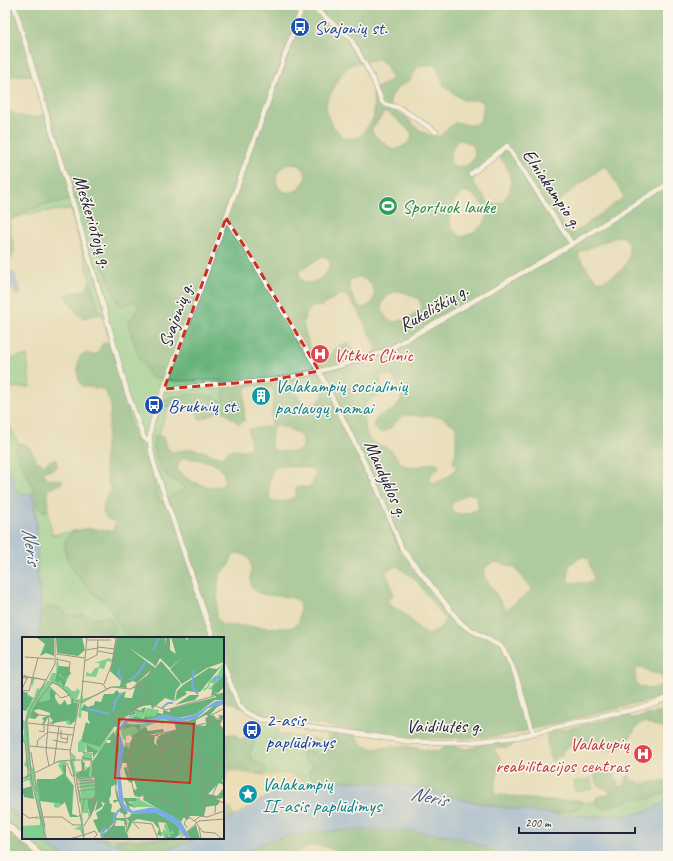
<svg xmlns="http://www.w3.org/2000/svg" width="673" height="861" font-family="Caveat,sans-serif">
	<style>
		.green { fill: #7fcf8f; stroke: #507865 }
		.forest { fill: #67b27a; stroke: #446a5a; fill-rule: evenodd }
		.sand { fill: #eeda9e; stroke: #887e6c }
		.water { fill: #7babe6; stroke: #4e6690 }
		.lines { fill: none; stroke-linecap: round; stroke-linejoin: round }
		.minor-casing { stroke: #86807b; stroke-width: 6 }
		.secondary-casing { stroke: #86807b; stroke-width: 8 }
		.minor { stroke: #fff; stroke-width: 4.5 }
		.secondary { stroke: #fff; stroke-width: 6 }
		.marked { fill: none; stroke: #c8321e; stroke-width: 3; stroke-dasharray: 8 5; stroke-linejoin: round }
		.labels { text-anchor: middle; stroke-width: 3; stroke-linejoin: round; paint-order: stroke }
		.transit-label { font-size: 19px; fill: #164399; stroke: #fbf7ec; text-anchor: start }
		.street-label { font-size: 19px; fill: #22223b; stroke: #fbf7ec }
		.leisure-label { font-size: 19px; fill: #27864d; stroke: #fbf7ec; text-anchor: start }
		.health-label { font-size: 19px; fill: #be3a42; stroke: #fbf7ec; text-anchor: start }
		.culture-label { font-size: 19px; fill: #0d838f; stroke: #fbf7ec; text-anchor: start }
		.water-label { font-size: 20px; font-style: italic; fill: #46597f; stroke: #fbf7ec }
		.inset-river { fill: none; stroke: #7babe6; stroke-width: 2 }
		.inset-road { fill: none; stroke: #999388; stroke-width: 1 }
		.view { fill: #c8321e; fill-opacity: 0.15; stroke: #c8321e; stroke-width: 2 }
		.inset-edge { fill: none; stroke: #22223b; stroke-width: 2 }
	</style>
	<rect width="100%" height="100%" fill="#fbf7ec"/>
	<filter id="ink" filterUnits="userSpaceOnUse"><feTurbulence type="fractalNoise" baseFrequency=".025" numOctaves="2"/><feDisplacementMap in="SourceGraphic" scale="8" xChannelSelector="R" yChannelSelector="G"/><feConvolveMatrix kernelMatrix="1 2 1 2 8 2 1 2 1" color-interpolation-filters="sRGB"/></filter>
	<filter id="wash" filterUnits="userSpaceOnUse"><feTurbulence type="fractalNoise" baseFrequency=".012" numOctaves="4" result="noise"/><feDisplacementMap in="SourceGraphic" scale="16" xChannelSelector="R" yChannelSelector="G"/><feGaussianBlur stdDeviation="0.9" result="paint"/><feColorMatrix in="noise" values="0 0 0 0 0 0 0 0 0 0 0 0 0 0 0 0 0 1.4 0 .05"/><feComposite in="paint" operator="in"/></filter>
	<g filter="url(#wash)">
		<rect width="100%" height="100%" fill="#e9dfbb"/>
		<path class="green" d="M 77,199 L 119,306 L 137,300 L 147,370 L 150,377 L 175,381 L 221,380 L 224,392 L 223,401 L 218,401 L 213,396 L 172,397 L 165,407 L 169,406 L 158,436 L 154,436 C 153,445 156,464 162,471 C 168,477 178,483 185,488 L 163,502 L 159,501 L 152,478 L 130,426 L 126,398 L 102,314 L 99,313 L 71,209 L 39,212 L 14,218 C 35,205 53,203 77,199 Z
			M 27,355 L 30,387 L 5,388 L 5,360 Z
			M 5,417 L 19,444 L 15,448 L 32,485 L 40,509 L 43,511 L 48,511 L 52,535 L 79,530 C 75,532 69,534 67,539 C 58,554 79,579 90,590 C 95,595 103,600 108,606 C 117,617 121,630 132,638 L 108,638 L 116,629 L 110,617 L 94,618 L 83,614 L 76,616 L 70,615 L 58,607 L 46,609 L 40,614 C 41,598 37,587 37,571 C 36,546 39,519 33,494 C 29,494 26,495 22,494 C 13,491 13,480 12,473 L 9,471 L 5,471 Z
			M 265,724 L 278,727 L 278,734 L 327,742 L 328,735 L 335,732 L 342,733 L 330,740 L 331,749 L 318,757 L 316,755 C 313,763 312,769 310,776 L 316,782 L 305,784 C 297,769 277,775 263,775 C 252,775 239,772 228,771 L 226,780 L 223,782 L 223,769 L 234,768 L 254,773 L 256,762 L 251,759 L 250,753 L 254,744 L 252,740 L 253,736 L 250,734 L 255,727 Z
			M 591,779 L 593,789 L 576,792 L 574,782 Z
			M 668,792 C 668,824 567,816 545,814 C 557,813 575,813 583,803 L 596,801 L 597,805 L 608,807 L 635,798 L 648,799 Z
			M 5,804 L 9,810 L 23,825 L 23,837 L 5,821 Z
			M 24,838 L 37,838 L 62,856 L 45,856 Z
			M 100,838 L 162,838 L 140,841 L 117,840 L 115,843 L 116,845 Z"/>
		<path class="forest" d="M 5,5 L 668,5 L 668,351 L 663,360 L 668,367 L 668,695 L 645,702 L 516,733 L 500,736 L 471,738 L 420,738 L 391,735 L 264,717 C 250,712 237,705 223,701 L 223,638 L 132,638 C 125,633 120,628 115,620 C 113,615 112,610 108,606 C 104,600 96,595 90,590 C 77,577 47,539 79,530 C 90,527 102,530 113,531 L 115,521 L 108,520 C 99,510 104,501 110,491 L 104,463 L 111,406 L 106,392 L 101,389 L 82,386 C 76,378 77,365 80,356 L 87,353 L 93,355 L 98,353 L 102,344 L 110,342 L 126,398 L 130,426 L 152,478 L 159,501 L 162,502 L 185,488 C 178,483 168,477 162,470 C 156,464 153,445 154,436 L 163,437 L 166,447 L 172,452 L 190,449 L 203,451 L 218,457 L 223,456 L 231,449 L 239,451 L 250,448 C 252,441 248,436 249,429 L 269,427 L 271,425 L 274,390 C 267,386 252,384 245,388 L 244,421 L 239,424 L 224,412 L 220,411 L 202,419 L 199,418 L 196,411 L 176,400 L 171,406 L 162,406 L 166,399 C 175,395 198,393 207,395 C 212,396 215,398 218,401 L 223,401 L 224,392 L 221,380 L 175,381 L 150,377 L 137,353 L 128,324 L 138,308 L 137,301 L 119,306 L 77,199 C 59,202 26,205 13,219 C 4,230 25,252 5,265 L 5,108 C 13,115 31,121 42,115 C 44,113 46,110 48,108 L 38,75 L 11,76 L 5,81 ZM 379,59 L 386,65 L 392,78 L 386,83 L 373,90 L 374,118 L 359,138 L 344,138 C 333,127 326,119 326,103 C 332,93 340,71 351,65 C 359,61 370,61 379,59 ZM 435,64 L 445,87 L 463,100 L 479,100 L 483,102 C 484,111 482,125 471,125 C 465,126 459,120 453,124 C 448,127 443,133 439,137 C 426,136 416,128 408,119 C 403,114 397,112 392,108 C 386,101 396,88 402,85 C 405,83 407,83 410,80 C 413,76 415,71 418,66 ZM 388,112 L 411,132 C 415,141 401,149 392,150 L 373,134 L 372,129 L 384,113 ZM 459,140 L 465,141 L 473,145 C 479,161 468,168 453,167 C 447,160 452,145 459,140 ZM 497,156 C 508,161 512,179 510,191 C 509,194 505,198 503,202 L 493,205 L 489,204 L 473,182 L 475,175 L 494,157 ZM 290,164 L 300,165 L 305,171 L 306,179 C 304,182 301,186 298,189 C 279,203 264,171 290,164 ZM 603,167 L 607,167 L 624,197 L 576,232 L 571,234 L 568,232 L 557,213 L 556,207 L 557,202 ZM 466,192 C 474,192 488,209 487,217 C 486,226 469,236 461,237 C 459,235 456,233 454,231 C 444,219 451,196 466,192 ZM 622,236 C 628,240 629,244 629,250 C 632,266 612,279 598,282 L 578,256 L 580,252 L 616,237 ZM 322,256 C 347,260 308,298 299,276 L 299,271 ZM 358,277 C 376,280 382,305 361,308 C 354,303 348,289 349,280 ZM 401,291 L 419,299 L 422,307 L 421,310 C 404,320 387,332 381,305 C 386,296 391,292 401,291 ZM 341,294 L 347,296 L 361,316 L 377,348 L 373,354 L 358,358 L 349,342 L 335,349 L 321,363 L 317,363 L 313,357 L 303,324 L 306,314 L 313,307 L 322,306 ZM 386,374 C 396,375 399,389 402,397 C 400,402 397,406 393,410 C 389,413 370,416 375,428 C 375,429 378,431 380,432 C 390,434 396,418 405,415 L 442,417 L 456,427 L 456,452 L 453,461 L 456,467 L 455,470 L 447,477 L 436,483 L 434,484 L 430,481 C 429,474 433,472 439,468 L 437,463 L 434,462 C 423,465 410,471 401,463 C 397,459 395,454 391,450 C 386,446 379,446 374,443 C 362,438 365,413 366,403 L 379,394 L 381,375 ZM 315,381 C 322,385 323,389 323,396 C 314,408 306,407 298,396 C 295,392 293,389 294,384 ZM 275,426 C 284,427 302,431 303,443 C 303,447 302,449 298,451 C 292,453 282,451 276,451 L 273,449 L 271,445 L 272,429 ZM 184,458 C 198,460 217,459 223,473 C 225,478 225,480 223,485 C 211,491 181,480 177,468 L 180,460 ZM 285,465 L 313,469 L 316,474 L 312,485 L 309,487 L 296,487 L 296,495 C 289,501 278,505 270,499 C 268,493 269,475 273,470 C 276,466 281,466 285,465 ZM 468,494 L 472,494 L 476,496 L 479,507 L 476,510 C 467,514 457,517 451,509 L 452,503 ZM 238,553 C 261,558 245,578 253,589 C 261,600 296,592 299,603 C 301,608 299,616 299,622 C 294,628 287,628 279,628 L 222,625 L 216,617 L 219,576 L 221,573 L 228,567 L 233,555 ZM 583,556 L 588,559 L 594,579 L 588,583 L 572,583 L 568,579 L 569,565 ZM 498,562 L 515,568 L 532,590 L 506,610 L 484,576 C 484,566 489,563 498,562 ZM 397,566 L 416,580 L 445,619 L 442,626 L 429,635 L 421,630 L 401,611 L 386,603 L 394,594 L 386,572 L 387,570 ZM 639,667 L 641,667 L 651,673 L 661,674 L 663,682 C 657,691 648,689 638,686 L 635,679 L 636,669 Z
			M 90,281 L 99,313 L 102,314 L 82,318 L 76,312 L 66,296 L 66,294 L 87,289 L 88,283 Z
			M 24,443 C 30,446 34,455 37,462 L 40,462 L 44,465 L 49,461 L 55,459 L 57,462 L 57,467 L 51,470 L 44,471 L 44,473 L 47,479 L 61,480 L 63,482 C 58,487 52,486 47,491 L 48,511 L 43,511 L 40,509 L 32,485 L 15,452 L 15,448 L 19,444 Z
			M 49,607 C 61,607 60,611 70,615 C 79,619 85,611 94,618 L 110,617 L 116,629 L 108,638 L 39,638 L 40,614 Z
			M 668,708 L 668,726 L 665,729 L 644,722 C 627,731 633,747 613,750 C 602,752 570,740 564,750 C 563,750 562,755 561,756 L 558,757 L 552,762 L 547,744 L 547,733 L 628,715 L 632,719 L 665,710 Z
			M 337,733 L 342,733 L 356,736 C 367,757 385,745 403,746 C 415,748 426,750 438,752 L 448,745 L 454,745 L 466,749 L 473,748 L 482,744 L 509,741 L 514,744 C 507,751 502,745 494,748 L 495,751 L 500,758 L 494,794 L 547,801 L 579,800 L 583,801 L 582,805 L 573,810 L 545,814 L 462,800 L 424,789 L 407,786 L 351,781 L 316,782 L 308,774 L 309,770 L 313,767 L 312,764 C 306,762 302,760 302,753 L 304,751 L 315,752 L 316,755 L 318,757 L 331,749 L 330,740 Z
			M 230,734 L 237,735 L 240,740 L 250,734 L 253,736 L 252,740 L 254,743 L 250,753 L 251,759 L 263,765 L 267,770 L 265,773 L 254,773 L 234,768 L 223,769 L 223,735 Z
			M 607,766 C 614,770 616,779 619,787 L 624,786 L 626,778 L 629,775 L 631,781 L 638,781 L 639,784 L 668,780 L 668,792 L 648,799 L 635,798 L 608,807 L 601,807 L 597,805 L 596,798 L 598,796 L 608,795 L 610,793 L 608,789 C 599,787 593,782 595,773 L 602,767 Z
			M 223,806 L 231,809 L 234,817 L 223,824 Z
			M 5,826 L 21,842 L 39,856 L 5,856 Z
			M 370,830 C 400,831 429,831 458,837 C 475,842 491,850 508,856 L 360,856 C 353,851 346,854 338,853 C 334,852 331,849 327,847 C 323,846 316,845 312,845 C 305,846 299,853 293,855 L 237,856 C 248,851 259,844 270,840 C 302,829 337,830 370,830 Z
			M 162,838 L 199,838 C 170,851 148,854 116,845 L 115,842 L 117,840 L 135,841 Z
			M 668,849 L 668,854 L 651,856 L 620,856 Z"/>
		<path class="sand" d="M 228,771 C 239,772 251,774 262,775 C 276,775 296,768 305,784 C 276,790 258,802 234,817 L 231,809 L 223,806 L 223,782 L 226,780 Z"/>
		<path class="water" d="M 8,271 L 11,271 C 14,273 17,278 15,281 L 19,284 L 21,294 L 15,294 L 15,289 L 8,290 L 5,288 L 5,273 Z
			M 5,471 L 9,471 L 12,473 C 13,480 14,495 25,494 C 27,494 29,493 31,493 L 34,499 L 37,543 L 37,573 L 41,603 L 39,638 L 23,638 L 23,825 L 9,810 L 5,804 Z
			M 323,781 C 353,781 384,782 414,787 C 428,789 441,795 455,798 C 496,808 641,834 668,798 L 668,849 L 620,856 L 508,856 L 467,840 L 448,835 L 406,831 L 354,830 L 314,832 L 286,836 L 263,843 L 237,856 L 62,856 L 37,838 L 100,838 L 127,848 L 147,851 L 174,848 L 199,838 L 223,838 L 223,824 C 256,803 283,784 323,781 Z"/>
	</g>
	<g filter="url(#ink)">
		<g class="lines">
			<defs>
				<path id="minor" d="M 14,5 L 102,301 L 127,392 L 144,438 L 147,440 L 150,440
					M 311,5 L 350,38 L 358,51 L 373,79 L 382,102 C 387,107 393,105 399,108 C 412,115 424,124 436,132
					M 471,174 L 507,146 L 572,244
					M 226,218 L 252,258 L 319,371 L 377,488 L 402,549 L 460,622 L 466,627 L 500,646 C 515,660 526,712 533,733
					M 164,389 C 171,391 195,386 204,385 C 227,383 251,383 275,380 C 313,374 351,364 388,350 L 572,244 L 668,184
					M 213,638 L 157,473 C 153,460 149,447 150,433 C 152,418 159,403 164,389 L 303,5
					M 223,664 L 239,706 L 248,713 L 261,719 L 412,742 L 471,742 L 517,737 L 639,708 L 668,698"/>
				<path id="secondary" d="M 5,823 L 42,856"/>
			</defs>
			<use href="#minor" class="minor-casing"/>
			<use href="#secondary" class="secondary-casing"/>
			<use href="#minor" class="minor"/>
			<use href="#secondary" class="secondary"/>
		</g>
	</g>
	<path d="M0 0H673V861H0ZM 226,218 L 252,258 L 319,371 L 272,380 L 164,389 Z" fill="#e9dfbb" fill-opacity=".55" fill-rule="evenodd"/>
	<path class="marked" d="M 226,218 L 252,258 L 319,371 L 272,380 L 164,389 Z"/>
	<defs>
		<symbol id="bus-disc" viewBox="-11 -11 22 22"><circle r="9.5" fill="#1a4fb4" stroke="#fbf7ec"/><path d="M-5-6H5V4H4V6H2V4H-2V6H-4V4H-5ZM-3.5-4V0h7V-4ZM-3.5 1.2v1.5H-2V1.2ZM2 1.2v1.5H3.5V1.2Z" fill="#fff"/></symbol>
		<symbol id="stadium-disc" viewBox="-11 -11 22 22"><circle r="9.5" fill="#2e9e5b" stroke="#fbf7ec"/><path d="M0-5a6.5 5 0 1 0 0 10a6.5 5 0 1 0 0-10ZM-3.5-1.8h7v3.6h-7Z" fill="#fff"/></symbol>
		<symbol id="hospital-disc" viewBox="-11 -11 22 22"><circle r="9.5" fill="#e0444e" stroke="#fbf7ec"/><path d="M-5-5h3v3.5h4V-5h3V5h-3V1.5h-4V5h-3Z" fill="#fff"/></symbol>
		<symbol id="building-disc" viewBox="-11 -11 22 22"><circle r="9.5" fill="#0f9aa8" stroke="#fbf7ec"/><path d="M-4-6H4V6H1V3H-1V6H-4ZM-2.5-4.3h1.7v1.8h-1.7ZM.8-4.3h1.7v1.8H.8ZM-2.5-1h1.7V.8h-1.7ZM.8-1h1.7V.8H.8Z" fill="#fff"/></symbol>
		<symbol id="sight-disc" viewBox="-11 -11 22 22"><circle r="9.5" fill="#0f9aa8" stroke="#fbf7ec"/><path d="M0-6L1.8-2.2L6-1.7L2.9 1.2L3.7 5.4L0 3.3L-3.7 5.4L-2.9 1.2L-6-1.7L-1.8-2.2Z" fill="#fff"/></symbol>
	</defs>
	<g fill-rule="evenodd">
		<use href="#bus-disc" x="289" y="16" width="22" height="22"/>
		<use href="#stadium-disc" x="377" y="195" width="22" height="22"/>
		<use href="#hospital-disc" x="309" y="343" width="22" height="22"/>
		<use href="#building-disc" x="250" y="385" width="22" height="22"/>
		<use href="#bus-disc" x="143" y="394" width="22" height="22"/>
		<use href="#bus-disc" x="241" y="719" width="22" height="22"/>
		<use href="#hospital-disc" x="632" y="743" width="22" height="22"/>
		<use href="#sight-disc" x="237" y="783" width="22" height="22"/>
	</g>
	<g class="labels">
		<g class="transit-label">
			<text x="314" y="34">Svajonių st.</text>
			<text x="168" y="412">Bruknių st.</text>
			<text x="266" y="726">2-asis<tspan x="266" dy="22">paplūdimys</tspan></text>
		</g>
		<g class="street-label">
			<text transform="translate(553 188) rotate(56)" y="7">Elniakampio g.</text>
			<text transform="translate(94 221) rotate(73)" y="7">Meškeriotojų g.</text>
			<text transform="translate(433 307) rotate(-30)" y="7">Rukeliškių g.</text>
			<text transform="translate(175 315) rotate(-70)" y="7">Svajonių g.</text>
			<text transform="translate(387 478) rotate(66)" y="7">Maudyklos g.</text>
			<text x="444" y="732">Vaidilutės g.</text>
		</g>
		<g class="leisure-label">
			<text x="402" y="213">Sportuok lauke</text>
		</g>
		<g class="health-label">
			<text x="334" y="361">Vitkus Clinic</text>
			<text x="629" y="750" text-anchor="end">Valakupių<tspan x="629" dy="22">reabilitacijos centras</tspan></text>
		</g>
		<g class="culture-label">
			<text x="275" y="392">Valakampių socialinių<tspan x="275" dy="22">paslaugų namai</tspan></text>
			<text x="262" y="790">Valakampių<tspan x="262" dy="22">II-asis paplūdimys</tspan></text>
		</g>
		<g class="water-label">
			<text transform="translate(32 546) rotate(82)" y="7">Neris</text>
			<text transform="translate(429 796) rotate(12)" y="7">Neris</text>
		</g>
	</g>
	<g transform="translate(22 637)">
		<rect width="202" height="202" fill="#e9dfbb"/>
		<path d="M 93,13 L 92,23 L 90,25 L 85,24 L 82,32 L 77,31 L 74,40 L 64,39 L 64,35 L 69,37 L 73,31 L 77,30 L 78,26 L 73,26 L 87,21 L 91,23 ZM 35,18 L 37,29 L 47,30 L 48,37 L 42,50 L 45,49 L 50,54 L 54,54 L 55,51 L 58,54 L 55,62 L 27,43 L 30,36 L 34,36 ZM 202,25 L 201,41 L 191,49 L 191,53 L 186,52 L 192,47 L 188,46 L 187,50 L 182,54 L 181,52 L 185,50 L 188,43 L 196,37 ZM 2,37 L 5,39 L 2,40 L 13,40 L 24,44 L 22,50 L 25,45 L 30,46 L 27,50 L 34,56 L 33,61 L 38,68 L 43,63 L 45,68 L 49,67 L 48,59 L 53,63 L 58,62 L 61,49 L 60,59 L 67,57 L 61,59 L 61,62 L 73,58 L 60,67 L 59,81 L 56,80 L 58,67 L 60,65 L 56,65 L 55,80 L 49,88 L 46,88 L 43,84 L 26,87 L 31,84 L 28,75 L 17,72 L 11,74 L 17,78 L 6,82 L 9,129 L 12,133 L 12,129 L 13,135 L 9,137 L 8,133 L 8,138 L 14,137 L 12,149 L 14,142 L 25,202 L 21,188 L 23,202 L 0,202 L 0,189 L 18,188 L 18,182 L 12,182 L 17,181 L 17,178 L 11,148 L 9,149 L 7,143 L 0,145 L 4,141 L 0,142 L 5,138 L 5,132 L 7,132 L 2,128 L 5,120 L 3,105 L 0,105 L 2,96 L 0,82 L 3,84 L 5,74 L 1,71 L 5,74 L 8,65 L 11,64 L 10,61 L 2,59 L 2,55 L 12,61 L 15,51 L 18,52 L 23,44 L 13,41 L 10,50 L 9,41 L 1,42 ZM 125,71 L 137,73 L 133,79 L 125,81 L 122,77 L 121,82 L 114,79 L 105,81 L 111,74 L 110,78 L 114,78 L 112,74 L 122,76 ZM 140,82 L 147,84 L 140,84 L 141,88 L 137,85 L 125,89 L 111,101 L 107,98 L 104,99 L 104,106 L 108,106 L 106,113 L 105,109 L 102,110 L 104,103 L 101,102 L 98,92 L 103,86 L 112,87 L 102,89 L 102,93 L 112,89 L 117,94 L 118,87 L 129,87 ZM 94,89 L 75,118 L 76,114 L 64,107 L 63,116 L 71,116 L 69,122 L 62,121 L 61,115 L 56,115 L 56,106 L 58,103 L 78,110 ZM 49,115 L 54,120 L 52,126 L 54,135 L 58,134 L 60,136 L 52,139 L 47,124 L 43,124 L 47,127 L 42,126 L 44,138 L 52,149 L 50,177 L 56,179 L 60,175 L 53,140 L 59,159 L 57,141 L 67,140 L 69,124 L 72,122 L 69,140 L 73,145 L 74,156 L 71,161 L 66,162 L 66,173 L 69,179 L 71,177 L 67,182 L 66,176 L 60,176 L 63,201 L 60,194 L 62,202 L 58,193 L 52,192 L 58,189 L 51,189 L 59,189 L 60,193 L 59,179 L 48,180 L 43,165 L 36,171 L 32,170 L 32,166 L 18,164 L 15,151 L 15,142 L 29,144 L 41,137 L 36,128 L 39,126 L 33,126 L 38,124 L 50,124 ZM 118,160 L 118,163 L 132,170 L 114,170 L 107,167 ZM 134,177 L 150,186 L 161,197 L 151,202 L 149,198 L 149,200 L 144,197 L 144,202 L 138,195 L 143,195 L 141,195 L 141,192 L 144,194 L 142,189 L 144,186 L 141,182 L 109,179 Z" fill="#7fcf8f"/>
		<path d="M 14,0 L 32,0 L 32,19 L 24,16 L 18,19 L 23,7 ZM 34,0 L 60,0 L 63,13 L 56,19 L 35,16 ZM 95,0 L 144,0 L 143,2 L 143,9 L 144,1 L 148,0 L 148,13 L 154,17 L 149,0 L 163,0 L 165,3 L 167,0 L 202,0 L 202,25 L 185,31 L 160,47 L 148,32 L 161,20 L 148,31 L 138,21 L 134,29 L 106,10 L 133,31 L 139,24 L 159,47 L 154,53 L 152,64 L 143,61 L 130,72 L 129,68 L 121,69 L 114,72 L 120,74 L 119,72 L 124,70 L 122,76 L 112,74 L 114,77 L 110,78 L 110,74 L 109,78 L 105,78 L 96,87 L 95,98 L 98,110 L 94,130 L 95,149 L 94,147 L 89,150 L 89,158 L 87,162 L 88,167 L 90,167 L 89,175 L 95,176 L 99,170 L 96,164 L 92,166 L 91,163 L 95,163 L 94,155 L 95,152 L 97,164 L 106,176 L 103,178 L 96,174 L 94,181 L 103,181 L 105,187 L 103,189 L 102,184 L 95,183 L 82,195 L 77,196 L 71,183 L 76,182 L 74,176 L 80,172 L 83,166 L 79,165 L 81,169 L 73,174 L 76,162 L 69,179 L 66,171 L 66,162 L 71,161 L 74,156 L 73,145 L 72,140 L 69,140 L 71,124 L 85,103 L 84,106 L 88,106 L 89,103 L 85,103 L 92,94 L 93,100 L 96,89 L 92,90 L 78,110 L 59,104 L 64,85 L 67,87 L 68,85 L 66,83 L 66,75 L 59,73 L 62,67 L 66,70 L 72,68 L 73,64 L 79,65 L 82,57 L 91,57 L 95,53 L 98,57 L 104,54 L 102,60 L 105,61 L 110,61 L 114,47 L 126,38 L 130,32 L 115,46 L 111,44 L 104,47 L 105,51 L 90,50 L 64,64 L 88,50 L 98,49 L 99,44 L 88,34 ZM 201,27 L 178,55 L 163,54 L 165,57 L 153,64 L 155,54 L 161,48 L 187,31 L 195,32 ZM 37,29 L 47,30 L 48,37 L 43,43 L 38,37 L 36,38 L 44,44 L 42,51 L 38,43 L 37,46 L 33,44 ZM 202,38 L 202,50 L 196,56 L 192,55 L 196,57 L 202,56 L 202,63 L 193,63 L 174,77 L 157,81 L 142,78 L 123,84 L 103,83 L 114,79 L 121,82 L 124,76 L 124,80 L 133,79 L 137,73 L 136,76 L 141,77 L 141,73 L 148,75 L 148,72 L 194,60 L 194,58 L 189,59 L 191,49 ZM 37,48 L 54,64 L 51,63 L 52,66 L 56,66 L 53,84 L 49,87 L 47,83 L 26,87 L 31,84 L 27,79 L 22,87 L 20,87 L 22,84 L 20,81 L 28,78 L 28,76 L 17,72 L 11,73 L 17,78 L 13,82 L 8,81 L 11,71 L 18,62 L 17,64 L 19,65 L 28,63 L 28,52 L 34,56 L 32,58 L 35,66 L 39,68 L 43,63 L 45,68 L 49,67 L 50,62 ZM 0,54 L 6,56 L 5,59 L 11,61 L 4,74 L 0,73 ZM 168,58 L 177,58 L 173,63 L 153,68 ZM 202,67 L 195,70 L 188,78 L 193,79 L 194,83 L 198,82 L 197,78 L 202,79 L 198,88 L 202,92 L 202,141 L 200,143 L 202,148 L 197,146 L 186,157 L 196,159 L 202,152 L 202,160 L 198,162 L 194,161 L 198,164 L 196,168 L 184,170 L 182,179 L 166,179 L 168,181 L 164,183 L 162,180 L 159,185 L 121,163 L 122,158 L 116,160 L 112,157 L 111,153 L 115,152 L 112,143 L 109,146 L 106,144 L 103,136 L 102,131 L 105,130 L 108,142 L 105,126 L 100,126 L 99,133 L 98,130 L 102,110 L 105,109 L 107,112 L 111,98 L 117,94 L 112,89 L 101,93 L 102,88 L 118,87 L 118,93 L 124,90 L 126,94 L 141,92 L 142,95 L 127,98 L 133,98 L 132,106 L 136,109 L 134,106 L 136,99 L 137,104 L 138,98 L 154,93 L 153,87 L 142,82 L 165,84 L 177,80 L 192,69 ZM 184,78 L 187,79 L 183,83 L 185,86 L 183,89 L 174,88 L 174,83 ZM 64,107 L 76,114 L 71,121 L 69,123 L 67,140 L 55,141 L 55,138 L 60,133 L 59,123 L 63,126 L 62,134 L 68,129 L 69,123 L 60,122 L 60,118 L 61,120 L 63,118 L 62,121 L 71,121 L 71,115 L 61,116 L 60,115 L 65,115 ZM 40,128 L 44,128 L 44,140 L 51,148 L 50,177 L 58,180 L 48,180 L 43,165 L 39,168 L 38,166 L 18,164 L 15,142 L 33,142 L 42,136 ZM 10,149 L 12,162 L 2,160 L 0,152 ZM 101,161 L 115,161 L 114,164 L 106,165 L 115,171 L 107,169 L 108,172 L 106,171 ZM 133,175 L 152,186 L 162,196 L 157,192 L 156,198 L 151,202 L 143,202 L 141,198 L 144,202 L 144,197 L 147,197 L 145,199 L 149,200 L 148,197 L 152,197 L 150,193 L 148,196 L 145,186 L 136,185 L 140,199 L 135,198 L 137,192 L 131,185 L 116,182 L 111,184 L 105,196 L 107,202 L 103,200 L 107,184 L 104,181 L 109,179 L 108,177 ZM 93,186 L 93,189 L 103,189 L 103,202 L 80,202 L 78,197 L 84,195 ZM 174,188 L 178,202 L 169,202 L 165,195 Z" fill="#67b27a" fill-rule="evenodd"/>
		<path d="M 202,63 L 202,67 L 186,71 L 175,81 L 158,85 L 140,82 L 128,87 L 106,85 L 97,94 L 102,110 L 98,135 L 102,167 L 111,174 L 132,170 L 151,179 L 159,185 L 169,202 L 165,202 L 153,187 L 135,176 L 111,177 L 101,172 L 97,164 L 94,128 L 98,110 L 95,94 L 103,83 L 109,81 L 123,84 L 141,78 L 160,81 L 174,77 L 194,64 Z" fill="#7babe6"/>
		<path class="inset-river" d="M 131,13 L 137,0M 98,32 L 96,36 L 100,43M 172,33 L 170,50 L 176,57M 107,43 L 115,38 L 124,24M 192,45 L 193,41 L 200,40 L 202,38M 140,71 L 146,66 L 151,66M 65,72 L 88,77M 91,74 L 94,62 L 100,56M 92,186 L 92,179 L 98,172M 81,202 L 80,193 L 89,191"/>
		<path class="inset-road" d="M 65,3 L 89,3M 76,10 L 93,12M 64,13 L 76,11M 76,14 L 92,17M 34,17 L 63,21M 3,20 L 32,22M 34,22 L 48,25 L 47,34 L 49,37M 63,24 L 75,18 L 76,3M 0,39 L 24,43M 25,44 L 37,48 L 58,66 L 89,50 L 109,52 L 127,37 L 143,11 L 145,0M 60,44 L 81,47 L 84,52M 82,47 L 90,27 L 94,0M 28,50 L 39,61 L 48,58M 0,52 L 6,39M 0,53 L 7,54 L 16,21M 121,64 L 144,73 L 202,56M 14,66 L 31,45M 57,66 L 48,115 L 62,202M 59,66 L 65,0M 8,77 L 27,79 L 26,88M 91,78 L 90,82 L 95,90M 194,82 L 202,95M 186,85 L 184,81 L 201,72M 6,86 L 53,91M 26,88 L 24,114 L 27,129M 30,88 L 39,80M 39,93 L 39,101 L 45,102M 17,94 L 22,95 L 22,87M 26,95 L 51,98M 133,98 L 189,85 L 202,78M 137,99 L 139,119 L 167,171 L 163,177M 0,103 L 3,105 L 6,133M 31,103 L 45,106 L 46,98M 8,109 L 48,113M 15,109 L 16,103 L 26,95M 9,115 L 15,155M 50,123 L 69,123 L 74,146 L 72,172 L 62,189M 158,124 L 170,114M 32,126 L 37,89M 42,127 L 45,127 L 50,139 L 53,139M 105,129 L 152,106M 147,136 L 156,130 L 154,127M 54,138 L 58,162M 54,138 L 65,130M 0,142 L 37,124 L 50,123M 55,142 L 72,140M 56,144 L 73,143M 56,147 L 73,145M 154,148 L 141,158 L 172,184 L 181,177 L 183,167 L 176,111 L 180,96 L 189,85M 57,150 L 74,148M 57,154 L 74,152M 183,157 L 202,108M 182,158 L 202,166M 190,159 L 196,146M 194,161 L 202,151M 17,162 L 23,190M 58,165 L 58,162 L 73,162M 152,168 L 128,159 L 113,159 L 105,127 L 109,104 L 134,98 L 202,129M 60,175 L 62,162M 0,176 L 7,181 L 16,180M 193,176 L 194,161M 178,179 L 185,180 L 202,174M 21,180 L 40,180 L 51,188 L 60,188M 173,184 L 177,190 L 179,202M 165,191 L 162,186 L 167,180M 178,191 L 181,195 L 193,196 L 200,202M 117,192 L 111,185 L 130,187 L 136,202M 62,198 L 73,194 L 75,198 L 72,201M 24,202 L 10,146 L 4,85 L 8,72 L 33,27 L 33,0M 48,202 L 61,198M 84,202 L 86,195 L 94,185M 103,202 L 105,185 L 94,156 L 93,97 L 97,87 L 121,63 L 127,54 L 122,49 L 110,51M 157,202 L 177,184 L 202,182"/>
		<path class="view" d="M 97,82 L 172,87 L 168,146 L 93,141 Z"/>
		<rect width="202" height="202" class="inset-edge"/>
	</g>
	<rect width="673" height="861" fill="none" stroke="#fbf7ec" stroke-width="20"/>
	<path d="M519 827v6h116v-6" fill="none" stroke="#22223b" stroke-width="2"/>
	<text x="525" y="827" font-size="12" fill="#22223b" stroke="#fbf7ec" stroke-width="3" paint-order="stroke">200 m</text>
</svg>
